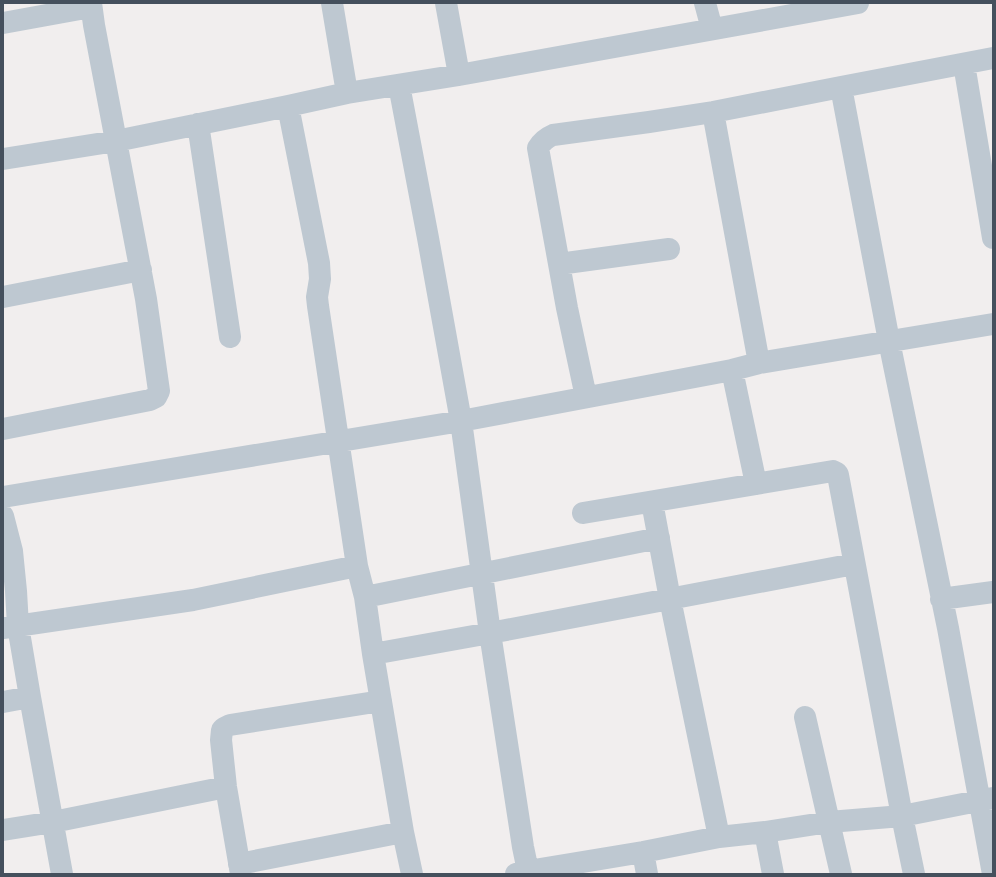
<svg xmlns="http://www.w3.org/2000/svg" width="996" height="877" font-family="'Sofia Sans Condensed',sans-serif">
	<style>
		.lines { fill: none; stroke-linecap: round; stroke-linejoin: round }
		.minor { stroke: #bec8d1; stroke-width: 22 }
	</style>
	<rect width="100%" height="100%" fill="#f1eeee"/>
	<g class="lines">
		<path class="minor" d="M 332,3 L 347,93
			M 446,3 L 459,75
			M 705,3 L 712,29
			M 3,23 L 91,7
			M 964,64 L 993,238
			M 399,85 L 428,238 L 461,421 L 490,633 L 523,847 L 528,871
			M 841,87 L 889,341 L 948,628 L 993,874
			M 288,106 L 319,263 L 320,279 L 317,297 L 318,306 L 357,566 L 365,597 L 373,654 L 403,832 L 412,874
			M 713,112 L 759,363
			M 198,124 L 230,337
			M 3,159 L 116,141 L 288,106 L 347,93 L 459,75 L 858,3
			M 559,264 L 669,249
			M 3,297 L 141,270
			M 732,370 L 756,484
			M 586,397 L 567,308 L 538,148 C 542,141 546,138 553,135 L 649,122 L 713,112 L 841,87 L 993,58
			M 3,429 L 150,400 L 156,397 L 159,391 L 146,299 L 94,25 L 91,3
			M 3,497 L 461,421 L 732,370 L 759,363 L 993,324
			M 652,502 L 670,599 L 719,837
			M 583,513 L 833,471 L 837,473 L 838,475 L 902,816 L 914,874
			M 3,516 L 12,551 L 16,591 L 18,626 L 30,697 L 62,874
			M 365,597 L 659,538
			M 941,599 L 993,592
			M 3,628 L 193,600 L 357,566
			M 373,654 L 490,633 L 854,564
			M 3,702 L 30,697
			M 805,717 L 829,822 L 841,874
			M 3,830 L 53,822 L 226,787
			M 765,832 L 773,874
			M 643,852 L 647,874
			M 239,864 L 403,832
			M 241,874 L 226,787 L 221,740 L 222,730 L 224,728 L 230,725 L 381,701
			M 516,874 L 528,871 L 643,852 L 719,837 L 765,832 L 829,822 L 902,816 L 993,798"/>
	</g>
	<rect width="996" height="877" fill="none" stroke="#45505d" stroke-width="8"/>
</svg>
